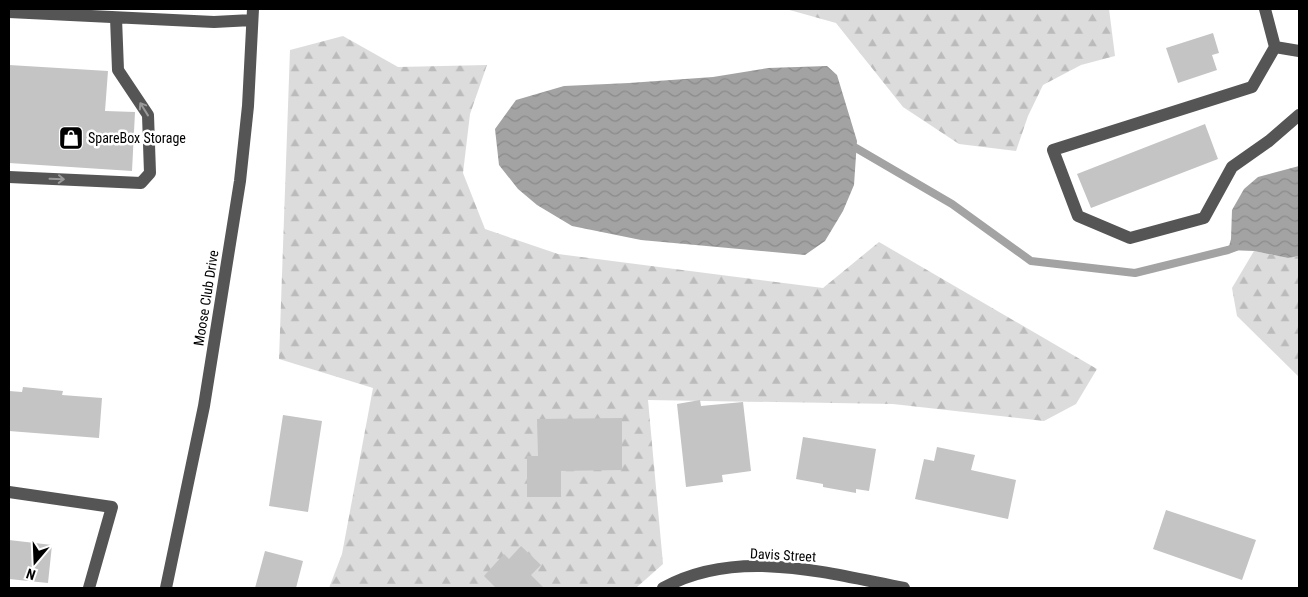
<svg xmlns="http://www.w3.org/2000/svg" width="1308" height="597" font-family="'Roboto Condensed',sans-serif">
	<style>
		.forest { fill: url(#forest-firs) }
		.water { fill: url(#water-waves) }
		.lines { fill: none; stroke-linecap: round; stroke-linejoin: round }
		.stream { stroke: #a3a3a3; stroke-width: 8 }
		.building { fill: #c4c4c4 }
		.minor { stroke: #555; stroke-width: 12 }
		.oneway { stroke: #999 }
		.labels { text-anchor: middle; stroke-width: 5; stroke-linejoin: round; paint-order: stroke }
		.poi-label { font-size: 14px; fill: #000; stroke: #fff; text-anchor: start }
		.street-label { font-size: 14px; fill: #000; stroke: #fff }
	</style>
	<defs>
		<pattern id="forest-firs" width="22" height="20" patternUnits="userSpaceOnUse" patternTransform="scale(1.25)"><rect width="22" height="20" fill="#dcdcdc"/><path d="M5 1l3.5 6h-7zM16 11l3.5 6h-7z" fill="#bbb"/></pattern>
		<pattern id="water-waves" width="16" height="10" patternUnits="userSpaceOnUse" patternTransform="scale(1.25)"><rect width="16" height="10" fill="#a3a3a3"/><path d="M0 5q4-4 8 0t8 0" fill="none" stroke="#8b8b8b"/></pattern>
	</defs>
	<rect width="100%" height="100%" fill="#fff"/>
	<path class="forest" d="M 786,9 L 1109,9 L 1115,56 L 1081,65 L 1043,85 L 1028,116 L 1016,151 L 959,144 L 903,107 L 836,23 Z
		M 343,36 L 398,67 L 487,65 L 470,114 L 463,173 L 485,229 L 558,254 L 823,288 L 879,242 L 1097,369 L 1076,404 L 1044,421 L 893,404 L 648,400 L 663,564 L 636,588 L 329,588 L 342,554 L 373,388 L 279,359 L 290,50 Z
		M 1254,251 L 1288,258 L 1299,256 L 1299,377 L 1237,316 L 1232,288 Z"/>
	<path class="water" d="M 827,66 L 837,75 L 857,141 L 854,185 L 843,211 L 825,241 L 805,255 L 641,240 L 572,226 L 537,205 L 518,189 L 499,165 L 495,129 L 516,100 L 564,86 L 629,83 L 713,77 L 768,68 Z
		M 1299,166 L 1299,256 L 1288,258 L 1254,251 L 1228,250 L 1231,239 L 1232,210 L 1244,189 L 1258,177 Z"/>
	<g class="lines">
		<path class="stream" d="M 856,148 L 952,204 L 1031,261 L 1135,273 L 1228,250 L 1236,247"/>
	</g>
	<path class="building" d="M 1213,33 L 1219,53 L 1212,55 L 1217,70 L 1178,83 L 1166,48 Z
		M 9,65 L 108,71 L 105,111 L 135,112 L 132,171 L 9,163 Z
		M 1205,124 L 1218,159 L 1091,208 L 1077,174 Z
		M 23,387 L 63,391 L 62,395 L 102,398 L 99,438 L 9,431 L 9,391 L 22,392 Z
		M 700,400 L 701,406 L 743,402 L 751,471 L 722,475 L 723,482 L 686,487 L 677,404 Z
		M 283,415 L 322,421 L 308,512 L 269,506 Z
		M 622,418 L 622,470 L 561,471 L 561,497 L 527,497 L 527,456 L 538,456 L 537,419 Z
		M 803,437 L 876,449 L 869,491 L 856,489 L 856,493 L 823,487 L 823,484 L 796,479 Z
		M 937,447 L 975,455 L 971,470 L 1016,480 L 1008,519 L 915,499 L 924,459 L 934,461 Z
		M 1166,510 L 1256,540 L 1242,580 L 1153,549 Z
		M 9,540 L 52,545 L 48,583 L 9,579 Z
		M 521,546 L 541,565 L 531,575 L 544,588 L 496,588 L 484,576 L 504,554 L 509,559 Z
		M 265,551 L 303,561 L 296,588 L 255,588 Z"/>
	<g class="lines">
		<path class="minor" d="M 1265,9 L 1275,47 L 1252,87 L 1053,150 L 1078,216 L 1130,238 L 1204,218 L 1232,167 L 1269,141 L 1299,115
			M 9,12 L 214,22 L 252,20
			M 1275,47 L 1299,51
			M 9,177 L 141,183 L 150,173 L 148,115 L 118,70 L 116,18
			M 9,492 L 112,507 L 89,588
			M 166,588 L 204,406 L 240,181 L 248,106 L 253,9
			M 663,588 C 737,547 826,573 904,588"/>
	</g>
	<defs><path id="oneway-shaft" d="M-6 0H5M1.5-3L5.5 0L1.5 3" fill="none" stroke-width="1.6" stroke-linecap="round" stroke-linejoin="round" transform="scale(1.25)"/></defs>
	<g class="oneway">
		<use href="#oneway-shaft" transform="translate(144 109) rotate(-122)"/>
		<use href="#oneway-shaft" transform="translate(57 179) rotate(2)"/>
	</g>
	<defs>
		<symbol id="shop-square" viewBox="-11 -11 22 22"><rect x="-9" y="-9" width="18" height="18" rx="4" fill="#000" stroke="#fff"/><path d="M-5-2.5h2.3a2.7 3.5 0 0 1 5.4 0H5L5.5 6h-11ZM-1.5-2.5h3a1.5 2.3 0 0 0-3 0Z" fill="#fff"/></symbol>
	</defs>
	<g fill-rule="evenodd">
		<use href="#shop-square" x="57" y="124" width="28" height="28"/>
	</g>
	<g class="labels">
		<g class="poi-label">
			<text x="88" y="143">SpareBox Storage</text>
		</g>
		<g class="street-label">
			<text transform="translate(206 298) rotate(-81)" y="5">Moose Club Drive</text>
			<text transform="translate(783 555) rotate(3)" y="5">Davis Street</text>
		</g>
	</g>
	<rect width="1308" height="597" fill="none" stroke="#000000" stroke-width="20"/>
	<g transform="translate(35 562) rotate(199)" stroke="#ffffff" stroke-width="4" paint-order="stroke">
	<path d="M0-4L9 19L0 12L-9 19Z" fill="#000000"/>
	<text y="-8" font-size="14" font-weight="bold" text-anchor="middle" fill="#000000">N</text>
	</g>
</svg>
